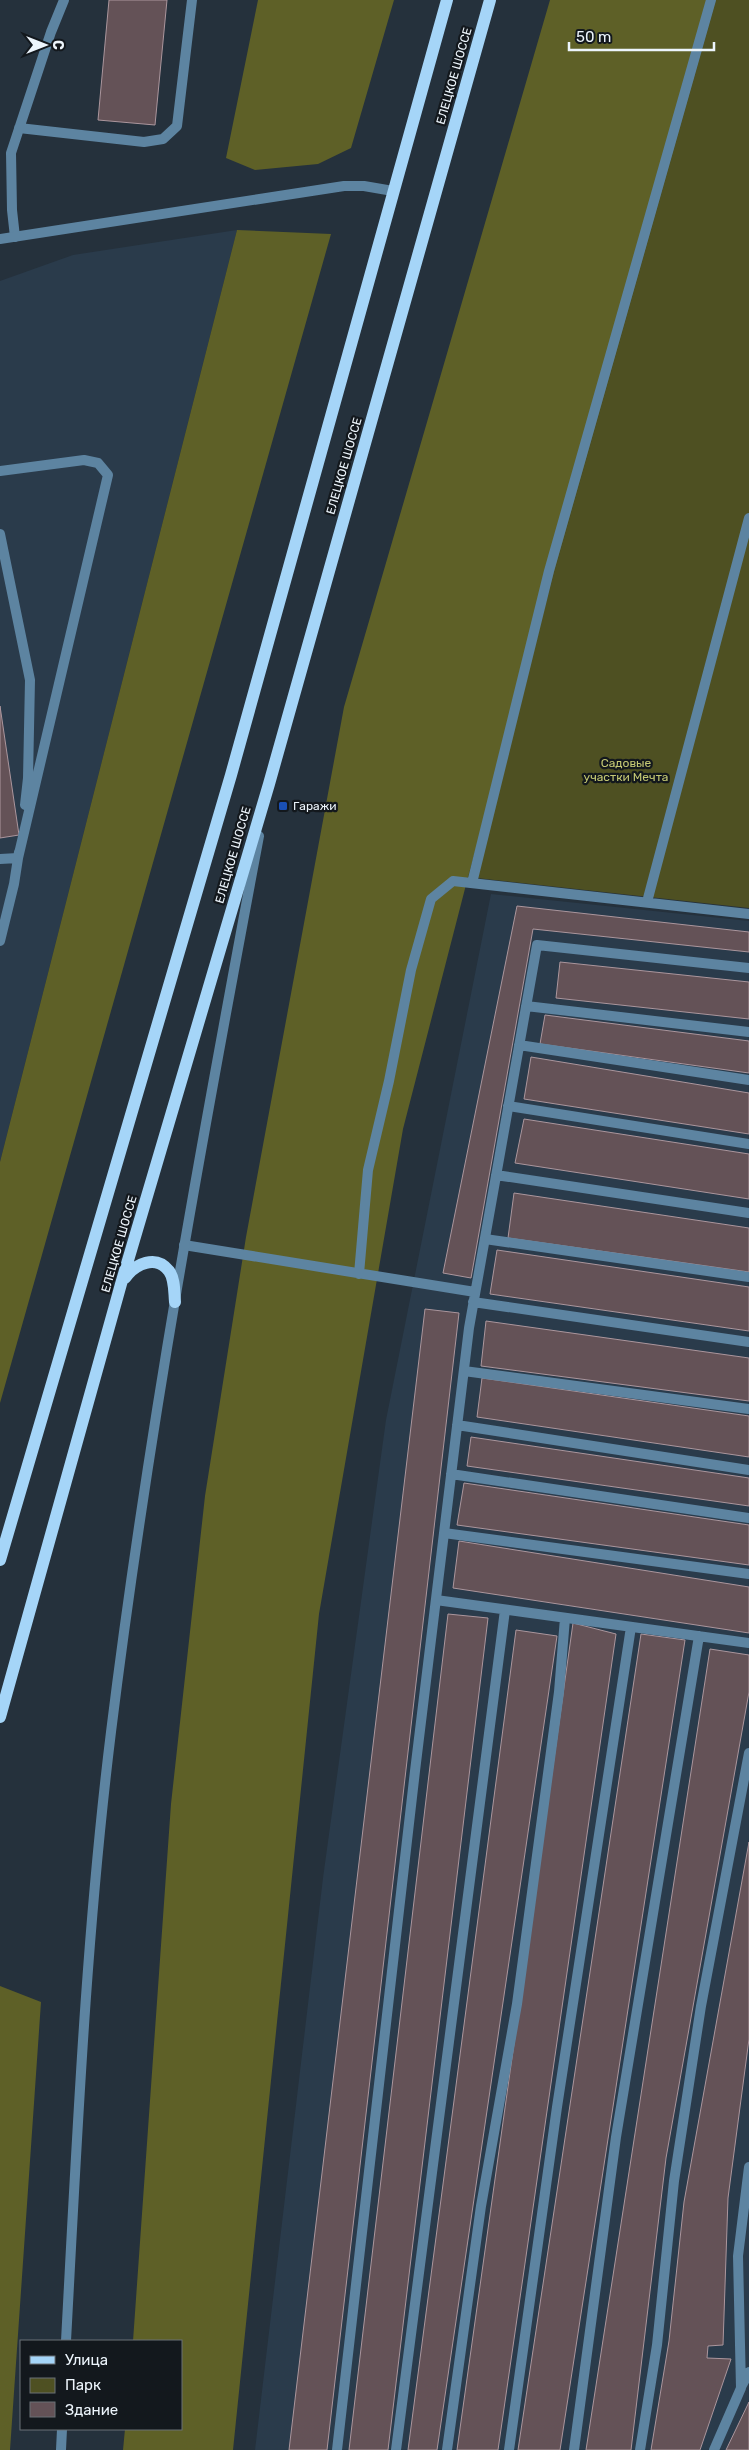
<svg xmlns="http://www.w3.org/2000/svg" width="749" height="2450" font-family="Rubik,sans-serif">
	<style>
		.built { fill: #2a3b4b }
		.green { fill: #4e5022 }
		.forest { fill: #5e6027 }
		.building { fill: #645257; stroke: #ab969d }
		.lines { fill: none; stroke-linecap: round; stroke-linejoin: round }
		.lane { stroke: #5d84a1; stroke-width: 10 }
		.street { stroke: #5d84a1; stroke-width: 10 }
		.primary { stroke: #a5d5f8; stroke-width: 12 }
		.transit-dot { fill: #1a4fb4; stroke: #13181d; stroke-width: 2 }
		.labels { text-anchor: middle; stroke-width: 4.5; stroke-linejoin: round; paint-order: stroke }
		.street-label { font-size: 12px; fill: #edf5fc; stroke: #13181d }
		.park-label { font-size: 12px; fill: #c5c974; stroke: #13181d }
		.poi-label { font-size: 12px; fill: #edf5fc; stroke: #13181d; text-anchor: start }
	</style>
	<rect width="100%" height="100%" fill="#25313c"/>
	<path class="built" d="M 237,230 L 0,1162 L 0,281 L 73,255 Z
		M 491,894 L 749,921 L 749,2450 L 255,2450 L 323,1878 L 386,1420 Z"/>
	<path class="green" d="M 716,0 L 749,0 L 749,908 L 468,877 Z"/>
	<path class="forest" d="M 258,0 L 394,0 L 351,148 L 318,164 L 255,170 L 226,158 Z
		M 550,0 L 716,0 L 468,877 L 403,1129 L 319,1614 L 233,2450 L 123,2450 L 125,2429 L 181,2429 L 181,2341 L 133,2341 L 171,1804 L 205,1496 L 246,1237 L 344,707 Z
		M 237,230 L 331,234 L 0,1403 L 0,1162 Z
		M 0,1986 L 41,2002 L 10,2450 L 0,2450 Z"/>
	<path class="building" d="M 109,0 L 167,0 L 155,125 L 98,120 Z
		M 0,706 L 19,835 L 0,838 Z
		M 517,906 L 749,932 L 749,952 L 533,929 L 471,1278 L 443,1273 Z
		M 560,962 L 749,982 L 749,1019 L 556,998 Z
		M 545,1015 L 749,1041 L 749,1073 L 540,1044 Z
		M 531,1057 L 749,1093 L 749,1134 L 524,1099 Z
		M 524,1119 L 749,1154 L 749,1199 L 515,1163 Z
		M 514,1193 L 749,1228 L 749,1272 L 508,1238 Z
		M 497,1250 L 749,1287 L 749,1331 L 490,1294 Z
		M 425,1309 L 459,1313 L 327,2450 L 289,2450 Z
		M 486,1321 L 749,1358 L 749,1401 L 481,1366 Z
		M 482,1378 L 749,1416 L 749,1457 L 477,1417 Z
		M 471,1437 L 749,1478 L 749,1506 L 467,1466 Z
		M 464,1483 L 749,1525 L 749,1565 L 457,1525 Z
		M 459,1541 L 749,1587 L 749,1633 L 453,1588 Z
		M 448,1614 L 488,1618 L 388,2450 L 349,2450 Z
		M 573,1623 L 616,1634 L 498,2450 L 457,2450 Z
		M 516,1630 L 557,1636 L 437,2450 L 408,2450 Z
		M 641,1634 L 685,1640 L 560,2450 L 518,2450 Z
		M 710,1649 L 749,1655 L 749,1692 L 666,2158 L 631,2450 L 586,2450 Z
		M 749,1842 L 749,2039 L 728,2198 L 723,2345 L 708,2346 L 707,2358 L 731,2359 L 700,2450 L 651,2450 L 669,2341 L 684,2202 Z
		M 749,2402 L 749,2450 L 726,2450 Z"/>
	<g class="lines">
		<path class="lane" d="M 19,128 L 144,142 L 163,139 L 177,126 L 192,0
			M 15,237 L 12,210 L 11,153 L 51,32 L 64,0
			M 0,471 L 84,460 L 98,463 L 108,475 L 18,858 L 0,859
			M 0,534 L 30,680 L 28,778 L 25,805
			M 472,883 L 549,571 L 711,0
			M 647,902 L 749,518
			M 0,941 L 14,884 L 19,852
			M 526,1006 L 749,1032
			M 519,1045 L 749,1080
			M 508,1106 L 749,1144
			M 496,1175 L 749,1213
			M 485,1239 L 749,1277
			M 184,1245 L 475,1292
			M 359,1274 L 368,1170 L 389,1081 L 411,970 L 431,899 L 453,881 L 749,914
			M 473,1302 L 749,1342
			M 464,1371 L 749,1409
			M 457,1425 L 749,1470
			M 451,1474 L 749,1518
			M 444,1533 L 749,1574
			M 436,1600 L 749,1643
			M 741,2387 L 749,2372
			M 337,2450 L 415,1771 L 469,1328 L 537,945 L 749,968
			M 396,2450 L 505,1610
			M 447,2450 L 481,2206 L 517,2004 L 559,1692 L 565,1618
			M 509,2450 L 557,2107 L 631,1627
			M 574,2450 L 616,2137 L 699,1636
			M 640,2450 L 657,2345 L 674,2181 L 701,2006 L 749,1753
			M 714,2450 L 741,2388 L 738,2256 L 749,2167"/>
		<path class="street" d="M 0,239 L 344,186 L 364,186 L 393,191
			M 66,2341 C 77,2138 86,1935 111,1732 C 148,1432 203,1134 259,836
			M 61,2450 L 62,2429"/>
		<path class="primary" d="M 125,1278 C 135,1264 156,1254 169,1271 C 175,1279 174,1292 175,1302
			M 0,1560 L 231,775 L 447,0
			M 0,1717 L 121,1284 L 269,784 L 490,0"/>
	</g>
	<rect class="transit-dot" x="278" y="801" width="10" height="10" rx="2.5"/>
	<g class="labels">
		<g class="street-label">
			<text transform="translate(454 76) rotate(-74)" y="4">ЕЛЕЦКОЕ ШОССЕ</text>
			<text transform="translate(344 466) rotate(-74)" y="4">ЕЛЕЦКОЕ ШОССЕ</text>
			<text transform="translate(233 855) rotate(-74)" y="4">ЕЛЕЦКОЕ ШОССЕ</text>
			<text transform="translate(119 1244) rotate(-74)" y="4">ЕЛЕЦКОЕ ШОССЕ</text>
		</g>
		<g class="park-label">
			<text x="626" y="767">Садовые<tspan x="626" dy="14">участки Мечта</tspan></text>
		</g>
		<g class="poi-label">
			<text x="293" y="810">Гаражи</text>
		</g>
	</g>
	<rect x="20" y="2340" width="162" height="90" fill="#13181d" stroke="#6a7076"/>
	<rect x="30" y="2356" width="25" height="8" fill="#a5d5f8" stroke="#6a7076"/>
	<text x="65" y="2365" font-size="15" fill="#edf5fc">Улица</text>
	<rect x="30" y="2378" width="25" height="15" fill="#4e5022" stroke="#6a7076"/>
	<text x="65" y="2390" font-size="15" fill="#edf5fc">Парк</text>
	<rect x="30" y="2402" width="25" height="15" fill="#645257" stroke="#6a7076"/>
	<text x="65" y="2415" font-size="15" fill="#edf5fc">Здание</text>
	<g transform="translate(45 45) rotate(90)" stroke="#13181d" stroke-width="4" paint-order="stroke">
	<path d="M0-4L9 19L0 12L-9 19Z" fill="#edf5fc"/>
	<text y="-8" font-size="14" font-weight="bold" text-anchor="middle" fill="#edf5fc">С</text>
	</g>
	<path d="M569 42v8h145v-8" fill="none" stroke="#edf5fc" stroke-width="2.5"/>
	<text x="576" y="42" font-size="15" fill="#edf5fc" stroke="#13181d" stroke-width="4" paint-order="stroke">50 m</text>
</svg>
